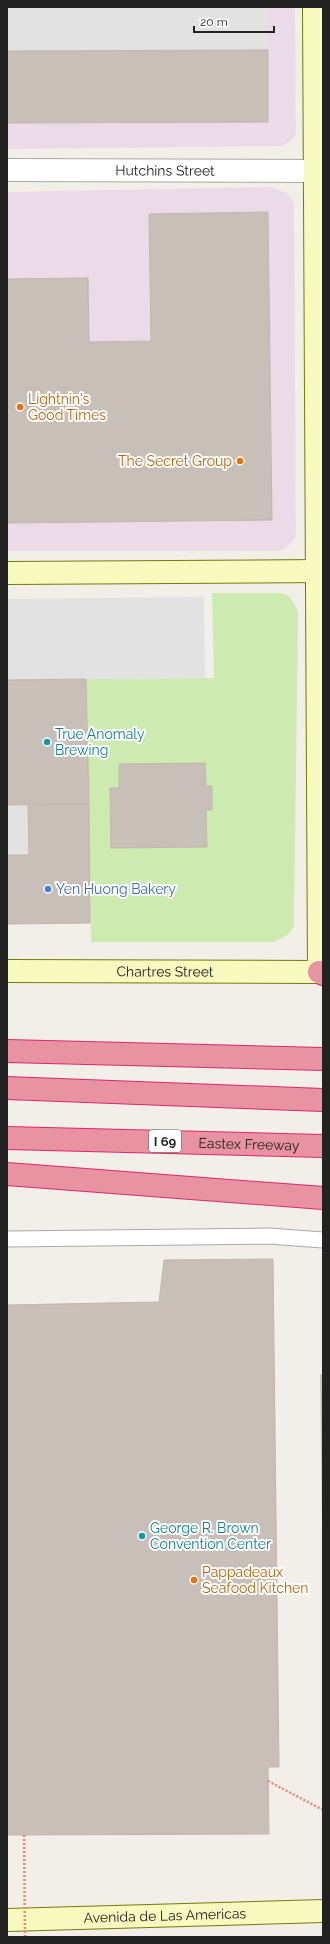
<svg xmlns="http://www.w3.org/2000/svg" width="330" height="1944" font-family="Raleway,sans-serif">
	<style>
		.industrial { fill: #ebdbe8 }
		.construction { fill: #c7c7b4 }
		.grass { fill: #cdebb0 }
		.parking { fill: #e2e2e2 }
		.building { fill: #c7bfb8; stroke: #c4b6ab }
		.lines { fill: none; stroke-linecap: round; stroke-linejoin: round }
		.lane-casing { stroke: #a9a9a9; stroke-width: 17 }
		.street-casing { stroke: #a9a9a9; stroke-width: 24 }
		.secondary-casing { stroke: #707d05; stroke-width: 24 }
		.highway-casing { stroke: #dc2a67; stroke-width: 24 }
		.path { stroke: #fa8072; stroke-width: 2.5; stroke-dasharray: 2 2; stroke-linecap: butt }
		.lane { stroke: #fff; stroke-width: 15 }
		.street { stroke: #fff; stroke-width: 22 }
		.secondary { stroke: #f7fabf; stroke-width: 22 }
		.highway { stroke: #e892a2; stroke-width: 22 }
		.path-bridge { stroke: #fa8072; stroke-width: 2.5; stroke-dasharray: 2 2; stroke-linecap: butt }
		.food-dot { fill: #e8710a; stroke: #fff; stroke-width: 1.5 }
		.culture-dot { fill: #0f9aa8; stroke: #fff; stroke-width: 1.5 }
		.shop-dot { fill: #3f7fe0; stroke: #fff; stroke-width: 1.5 }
		.labels { text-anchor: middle; stroke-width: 4; stroke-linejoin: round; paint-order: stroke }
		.shield { fill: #fff; stroke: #646464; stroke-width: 1 }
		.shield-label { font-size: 13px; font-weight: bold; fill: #222 }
		.street-label { font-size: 14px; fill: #222; stroke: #fff }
		.food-label { font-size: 14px; fill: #c56008; stroke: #fff; text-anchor: start }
		.culture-label { font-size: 14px; fill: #0d838f; stroke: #fff; text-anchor: start }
		.shop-label { font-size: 14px; fill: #366cbe; stroke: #fff; text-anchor: start }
	</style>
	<rect width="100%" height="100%" fill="#f2efe9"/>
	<path class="industrial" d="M 7,7 L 295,7 L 296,135 L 292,140 L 282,146 L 7,149 Z
		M 271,187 L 287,193 L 292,199 L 294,205 L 296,532 L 295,538 L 288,547 L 279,551 L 7,551 L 7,192 Z"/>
	<path class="construction" d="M 320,1374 L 323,1374 L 323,1605 Z"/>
	<path class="grass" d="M 212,593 L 282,593 L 290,597 L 298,611 L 294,925 C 291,935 283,938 273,942 L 91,942 L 86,679 L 214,678 Z"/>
	<path class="parking" d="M 7,7 L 267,7 L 268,50 L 7,51 Z
		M 204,597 L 205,678 L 7,680 L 7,599 Z
		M 28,804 L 29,855 L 7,855 L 7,805 Z"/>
	<path class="building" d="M 268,50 L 268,122 L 7,123 L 7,51 Z
		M 268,212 L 272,520 L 7,523 L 7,279 L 88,278 L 89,342 L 151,341 L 149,214 Z
		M 86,679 L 89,804 L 7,805 L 7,680 Z
		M 205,763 L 206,786 L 212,786 L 212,810 L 206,810 L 207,847 L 111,848 L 110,788 L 119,788 L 119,764 Z
		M 28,804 L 89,804 L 90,923 L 7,924 L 7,855 L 29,855 Z
		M 273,1259 L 279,1767 L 268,1767 L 269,1834 L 7,1835 L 7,1305 L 159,1302 L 164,1260 Z"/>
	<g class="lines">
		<defs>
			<path id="lane" d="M 7,1239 L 269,1236 L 323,1240"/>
			<g id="street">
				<path id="s1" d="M 7,170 L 323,171"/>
			</g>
			<g id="secondary">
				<path d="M 314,7 L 319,972"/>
				<path d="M 7,573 L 323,571"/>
				<path id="s2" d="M 7,971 L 319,972 L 323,970"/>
				<path id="s3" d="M 7,1920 L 323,1911"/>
			</g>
			<g id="highway">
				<path d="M 319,972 L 323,974"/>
				<path d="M 7,1051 L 323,1059"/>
				<path d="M 7,1088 L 323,1100"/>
				<path id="s4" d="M 7,1138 L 323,1146"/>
				<path d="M 7,1174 L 323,1198"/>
			</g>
		</defs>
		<use href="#lane" class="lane-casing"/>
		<use href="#street" class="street-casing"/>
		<use href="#secondary" class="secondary-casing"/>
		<use href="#highway" class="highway-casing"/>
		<path class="path" d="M 268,1781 L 323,1810"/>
		<use href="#lane" class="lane"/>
		<use href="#street" class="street"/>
		<use href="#secondary" class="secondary"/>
		<use href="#highway" class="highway"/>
		<path class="path-bridge" d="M 24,1835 L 25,1937"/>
	</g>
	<g class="food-dot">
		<circle cx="20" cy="407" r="4"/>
		<circle cx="240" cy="461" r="4"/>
		<circle cx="194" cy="1580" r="4"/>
	</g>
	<g class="culture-dot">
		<circle cx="47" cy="742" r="4"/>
		<circle cx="142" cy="1536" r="4"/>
	</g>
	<circle class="shop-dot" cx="48" cy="889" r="4"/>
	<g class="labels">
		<rect class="shield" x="149" y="1130" width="32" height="22" rx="3"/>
		<g class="shield-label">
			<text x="165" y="1146">I 69</text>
		</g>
		<g class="street-label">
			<text dy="5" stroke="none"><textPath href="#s1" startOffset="158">Hutchins Street</textPath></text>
			<text dy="5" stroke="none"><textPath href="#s2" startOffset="158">Chartres Street</textPath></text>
			<text dy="5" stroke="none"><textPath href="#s4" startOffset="242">Eastex Freeway</textPath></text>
			<text dy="5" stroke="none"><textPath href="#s3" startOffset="158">Avenida de Las Americas</textPath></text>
		</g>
		<g class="food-label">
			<text x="28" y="404">Lightnin's<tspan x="28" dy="16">Good Times</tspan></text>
			<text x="232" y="466" text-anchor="end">The Secret Group</text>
			<text x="202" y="1577">Pappadeaux<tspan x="202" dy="16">Seafood Kitchen</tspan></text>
		</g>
		<g class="culture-label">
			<text x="55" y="739">True Anomaly<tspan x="55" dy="16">Brewing</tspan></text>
			<text x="150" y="1533">George R. Brown<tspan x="150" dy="16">Convention Center</tspan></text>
		</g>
		<g class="shop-label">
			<text x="56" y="894">Yen Huong Bakery</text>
		</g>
	</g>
	<rect width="330" height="1944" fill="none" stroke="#222222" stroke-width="16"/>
	<path d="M194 26v6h80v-6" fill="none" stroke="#222222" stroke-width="2"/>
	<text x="200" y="26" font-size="12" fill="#222222" stroke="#ffffff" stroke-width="3" paint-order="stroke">20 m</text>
</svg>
